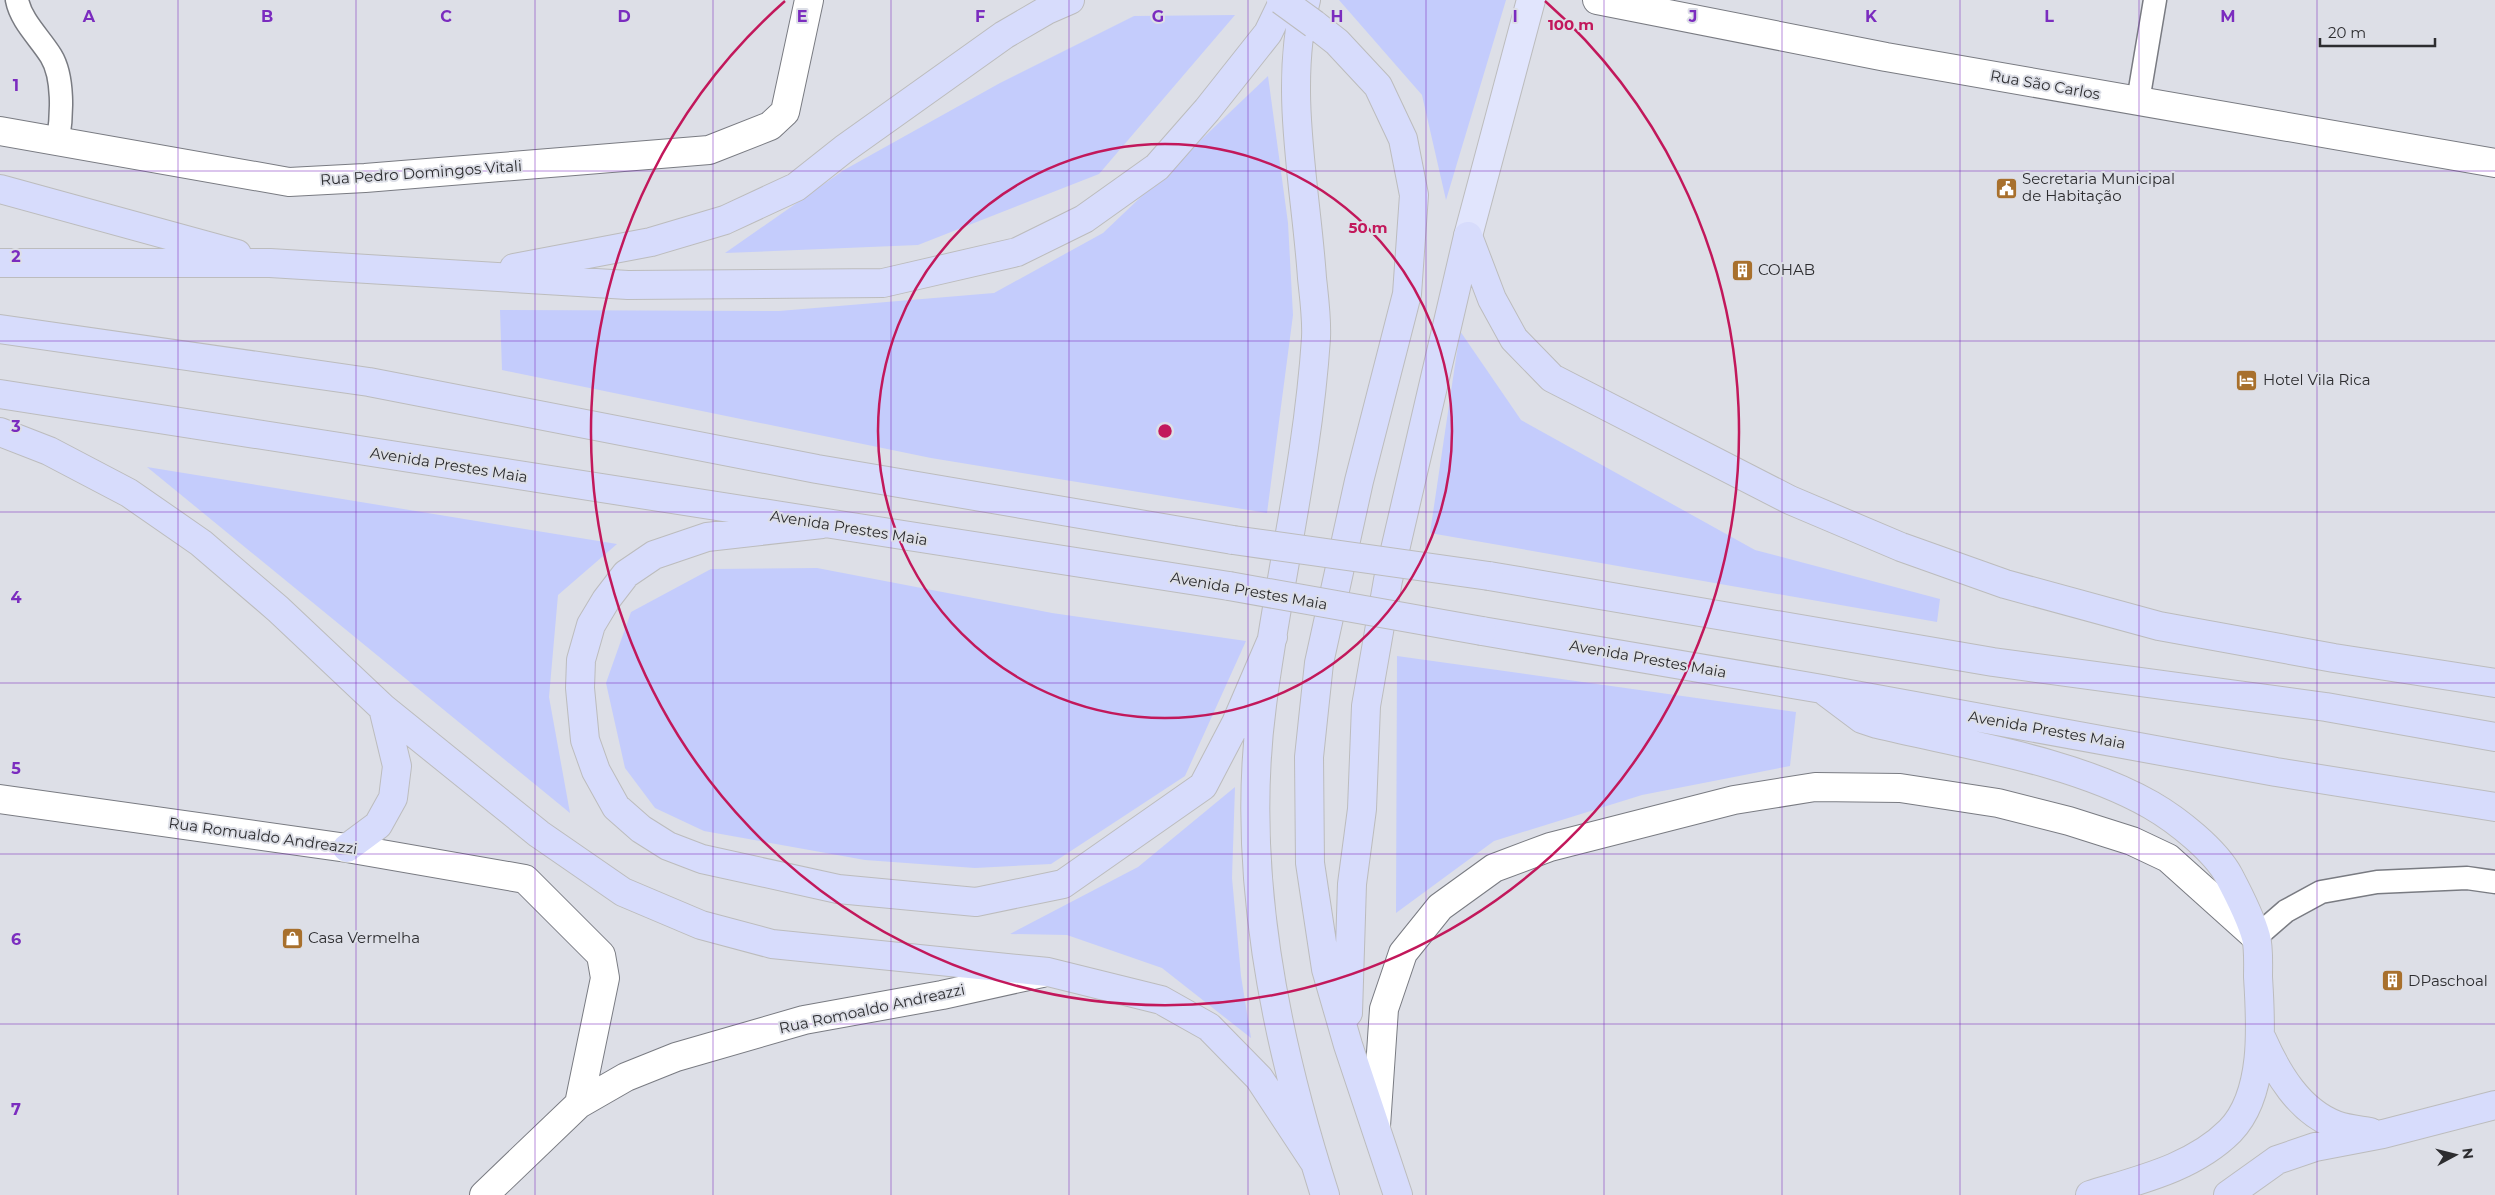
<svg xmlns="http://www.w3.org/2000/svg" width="2495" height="1195" font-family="Montserrat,sans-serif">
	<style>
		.green { fill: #c4ccfc }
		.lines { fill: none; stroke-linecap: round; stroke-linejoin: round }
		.service-casing { stroke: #797b82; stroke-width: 25 }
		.minor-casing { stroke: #797b82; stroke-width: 30 }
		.primary-casing { stroke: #bcbcbd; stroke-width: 30 }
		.trunk-casing { stroke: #bcbcbd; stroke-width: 30 }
		.service { stroke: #fff; stroke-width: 22 }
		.minor { stroke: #fff; stroke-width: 28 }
		.primary { stroke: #e1e5fd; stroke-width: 28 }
		.trunk { stroke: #d7dcfc; stroke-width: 28 }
		.trunk-bridge-casing { stroke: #bcbcbd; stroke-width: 30; stroke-linecap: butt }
		.trunk-bridge { stroke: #d7dcfc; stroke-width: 28 }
		.grid { fill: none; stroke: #7b2cbf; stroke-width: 1; stroke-opacity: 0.55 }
		.ring { fill: none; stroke: #c2185b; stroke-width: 2.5 }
		.labels { text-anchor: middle; stroke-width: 4; stroke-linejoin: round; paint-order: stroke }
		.street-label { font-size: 15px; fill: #2d2d30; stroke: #dddfe7 }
		.poi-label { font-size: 15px; fill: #2d2d30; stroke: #dddfe7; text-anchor: start }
		.grid-label { font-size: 16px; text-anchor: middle; font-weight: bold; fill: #7b2cbf; stroke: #dddfe7; stroke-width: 4; stroke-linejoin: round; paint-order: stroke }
		.centre { fill: #c2185b; stroke: #dddfe7; stroke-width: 2.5 }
		.ring-label { font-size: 15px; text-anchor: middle; font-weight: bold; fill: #c2185b; stroke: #dddfe7; stroke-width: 4; stroke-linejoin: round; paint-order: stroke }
	</style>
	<rect width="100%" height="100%" fill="#dddfe7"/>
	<path class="green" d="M 1339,0 L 1506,0 L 1446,200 L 1422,95 Z
		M 1235,15 L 1099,174 L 918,245 L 725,253 L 844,170 L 1000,83 L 1134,16 Z
		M 1268,76 L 1288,223 L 1293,315 L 1267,513 L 931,458 L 502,370 L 500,310 L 779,311 L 994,293 L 1103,233 Z
		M 1460,331 L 1521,420 L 1755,550 L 1940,599 L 1937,622 L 1430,533 Z
		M 147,467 L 617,544 L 558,595 L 549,697 L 570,813 Z
		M 817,568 L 1052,613 L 1246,641 L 1185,776 L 1051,864 L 975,868 L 865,860 L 704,831 L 655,808 L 625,768 L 606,683 L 631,612 L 711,569 Z
		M 1397,656 L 1796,712 L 1790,766 L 1642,795 L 1494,841 L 1396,913 Z
		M 1235,787 L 1232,878 L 1241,976 L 1251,1038 L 1162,968 L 1067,935 L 1010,934 L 1138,867 Z"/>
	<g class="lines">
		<defs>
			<path id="service" d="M 17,0 C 21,21 40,38 51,56 C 64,77 62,116 58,140
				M 2138,101 L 2155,0
				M 2256,937 L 2286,911 L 2321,892 L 2377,882 L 2467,878 L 2495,882"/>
			<path id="minor" d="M 1597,0 L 1886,57 L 2495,163
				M 0,131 L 289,182 L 365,178 L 709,150 L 770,126 L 785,112 L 809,0
				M 0,799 L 347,848 L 525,879 L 601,955 L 605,978 L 579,1104
				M 1376,1126 L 1384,1009 L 1403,953 L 1440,907 L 1494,868 L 1550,847 L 1734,800 L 1815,787 L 1900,788 L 1998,803 L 2069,821 L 2132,841 L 2168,858 L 2256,937
				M 484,1195 L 579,1104 L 626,1077 L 676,1057 L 804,1020 L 942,995 L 1042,973"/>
			<path id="primary" d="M 1468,236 L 1531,0"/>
			<path id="trunk" d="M 1306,0 C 1283,87 1306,188 1312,278 C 1314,297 1317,318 1316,338 C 1308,461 1278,582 1262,705 C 1240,869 1275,1039 1325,1195
				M 1314,24 L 1337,42 L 1378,86 L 1403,139 L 1414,195 L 1407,294 L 1359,481 L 1319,663 L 1309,757 L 1310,863 L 1326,969 L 1348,1045 L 1398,1195
				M 0,189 L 237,254
				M 1468,236 L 1492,299 L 1514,339 L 1552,378 L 1790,500 L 1901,547 L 2005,584 L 2159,626 L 2334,658 L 2495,683
				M 0,263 L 270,263 L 628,285 L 883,283 L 1017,252 L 1084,219 L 1157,167 L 1207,110 L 1268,33 L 1284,0
				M 514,268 L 651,242 L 725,220 L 796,187 L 844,149 L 1004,35 L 1047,10 L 1070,0
				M 0,329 L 369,382 L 817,469 L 1233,540
				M 0,394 L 1229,586
				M 0,432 L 49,451 L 129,493 L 201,543 L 278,609 L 383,708 L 539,834 L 623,892 L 701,925 L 772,944 L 1048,972 L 1161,1000 L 1209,1027 L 1259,1078 L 1315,1163
				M 822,524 L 707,537 L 654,555 L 626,574 L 606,600 L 591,625 L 581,660 L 580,688 L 585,740 L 596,771 L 616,807 L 641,829 L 668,846 L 702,859 L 838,889 L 976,902 L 1063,884 L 1203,786 L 1236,723 L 1273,637
				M 1489,576 L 1993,662 L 2326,707 L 2495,737
				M 1482,631 L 1822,689 L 2276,772 L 2495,807
				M 1826,692 L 1862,719 L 1877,724 C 1965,745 2072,760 2151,805 C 2177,820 2215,850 2229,876 C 2238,893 2251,919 2256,937 C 2259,949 2258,965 2258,977 C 2261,1024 2266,1094 2230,1131 C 2193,1168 2139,1180 2090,1195
				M 347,848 L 378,825 L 393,798 L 397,766 L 383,708
				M 1348,1013 L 1352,884 L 1362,809 L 1366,706 L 1388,580 L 1468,236
				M 2262,1039 C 2277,1073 2299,1111 2336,1125 C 2347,1129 2359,1130 2370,1132
				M 2228,1195 L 2277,1160 L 2315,1147 L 2383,1134 L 2495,1105"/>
		</defs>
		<use href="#service" class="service-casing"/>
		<use href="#minor" class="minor-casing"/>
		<use href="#primary" class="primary-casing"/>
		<use href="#trunk" class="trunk-casing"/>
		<use href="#service" class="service"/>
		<use href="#minor" class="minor"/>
		<use href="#primary" class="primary"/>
		<use href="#trunk" class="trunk"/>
		<defs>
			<path id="trunk-bridge" d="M 1281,0 L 1314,24
				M 1233,540 L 1489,576
				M 1229,586 L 1482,631"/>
		</defs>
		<use href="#trunk-bridge" class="trunk-bridge-casing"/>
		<use href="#trunk-bridge" class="trunk-bridge"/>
	</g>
	<path class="grid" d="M 178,0 L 178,1195M 356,0 L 356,1195M 535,0 L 535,1195M 713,0 L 713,1195M 891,0 L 891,1195M 1069,0 L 1069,1195M 1248,0 L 1248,1195M 1426,0 L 1426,1195M 1604,0 L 1604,1195M 1782,0 L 1782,1195M 1960,0 L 1960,1195M 2139,0 L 2139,1195M 2317,0 L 2317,1195M 0,171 L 2495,171M 0,341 L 2495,341M 0,512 L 2495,512M 0,683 L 2495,683M 0,854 L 2495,854M 0,1024 L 2495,1024"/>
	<g class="ring">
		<circle cx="1165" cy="431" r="287"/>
		<path d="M1545 1A574 574 0 1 1 785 1"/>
	</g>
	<defs>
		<symbol id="civic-square" viewBox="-11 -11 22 22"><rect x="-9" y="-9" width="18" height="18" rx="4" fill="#a8702d" stroke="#dddfe7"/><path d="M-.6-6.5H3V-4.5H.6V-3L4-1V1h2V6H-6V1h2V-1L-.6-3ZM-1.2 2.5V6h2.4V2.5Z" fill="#fff"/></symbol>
		<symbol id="building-square" viewBox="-11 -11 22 22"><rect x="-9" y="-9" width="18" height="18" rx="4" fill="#a8702d" stroke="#dddfe7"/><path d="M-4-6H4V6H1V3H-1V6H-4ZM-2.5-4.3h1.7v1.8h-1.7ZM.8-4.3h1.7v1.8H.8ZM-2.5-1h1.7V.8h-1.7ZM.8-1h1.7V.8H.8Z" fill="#fff"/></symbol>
		<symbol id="hotel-square" viewBox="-11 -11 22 22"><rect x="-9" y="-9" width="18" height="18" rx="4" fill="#a8702d" stroke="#dddfe7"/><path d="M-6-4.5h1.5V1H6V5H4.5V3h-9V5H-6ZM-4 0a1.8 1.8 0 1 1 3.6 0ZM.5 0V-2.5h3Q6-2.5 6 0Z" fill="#fff"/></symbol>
		<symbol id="shop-square" viewBox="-11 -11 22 22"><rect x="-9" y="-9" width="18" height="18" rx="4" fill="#a8702d" stroke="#dddfe7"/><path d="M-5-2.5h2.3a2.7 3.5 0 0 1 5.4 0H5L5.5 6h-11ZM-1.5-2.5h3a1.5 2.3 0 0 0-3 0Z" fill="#fff"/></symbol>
	</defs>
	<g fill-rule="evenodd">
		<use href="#civic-square" x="1994" y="176" width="25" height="25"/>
		<use href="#building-square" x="1730" y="258" width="25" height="25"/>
		<use href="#hotel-square" x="2234" y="368" width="25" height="25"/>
		<use href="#shop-square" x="280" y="926" width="25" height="25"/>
		<use href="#building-square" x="2380" y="968" width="25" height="25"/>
	</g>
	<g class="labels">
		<g class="street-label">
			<text transform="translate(2045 85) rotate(10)" y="5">Rua São Carlos</text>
			<text transform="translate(421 173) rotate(-4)" y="5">Rua Pedro Domingos Vitali</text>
			<text transform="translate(449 465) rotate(9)" y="5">Avenida Prestes Maia</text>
			<text transform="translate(849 528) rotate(9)" y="5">Avenida Prestes Maia</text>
			<text transform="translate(1249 591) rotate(10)" y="5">Avenida Prestes Maia</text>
			<text transform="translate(1648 659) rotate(10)" y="5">Avenida Prestes Maia</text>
			<text transform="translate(2047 730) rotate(10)" y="5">Avenida Prestes Maia</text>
			<text transform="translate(263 836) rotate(8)" y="5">Rua Romualdo Andreazzi</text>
			<text transform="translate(872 1009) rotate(-12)" y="5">Rua Romoaldo Andreazzi</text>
		</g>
		<g class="poi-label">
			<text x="2022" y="184">Secretaria Municipal<tspan x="2022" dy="17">de Habitação</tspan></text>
			<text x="1758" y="275">COHAB</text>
			<text x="2263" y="385">Hotel Vila Rica</text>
			<text x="308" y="943">Casa Vermelha</text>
			<text x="2408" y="986">DPaschoal</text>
		</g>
	</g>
	<g class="grid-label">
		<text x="89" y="22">A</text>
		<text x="267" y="22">B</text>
		<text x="446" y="22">C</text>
		<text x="624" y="22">D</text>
		<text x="802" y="22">E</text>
		<text x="980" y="22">F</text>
		<text x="1158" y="22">G</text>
		<text x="1337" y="22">H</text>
		<text x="1515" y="22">I</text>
		<text x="1693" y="22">J</text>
		<text x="1871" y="22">K</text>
		<text x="2049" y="22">L</text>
		<text x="2228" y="22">M</text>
		<text x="16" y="91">1</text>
		<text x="16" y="262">2</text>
		<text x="16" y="432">3</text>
		<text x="16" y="603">4</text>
		<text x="16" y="774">5</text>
		<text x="16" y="945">6</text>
		<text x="16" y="1115">7</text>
	</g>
	<circle cx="1165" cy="431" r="8" class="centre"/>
	<g class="ring-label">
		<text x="1571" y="30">100 m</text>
		<text x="1368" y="233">50 m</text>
	</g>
	<g transform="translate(2455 1155) rotate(83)" stroke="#dddfe7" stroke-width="4" paint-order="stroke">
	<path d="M0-4L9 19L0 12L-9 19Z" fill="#2d2d30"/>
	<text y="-8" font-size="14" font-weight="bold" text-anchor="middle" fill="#2d2d30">N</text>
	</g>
	<path d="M2320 38v8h115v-8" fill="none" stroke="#2d2d30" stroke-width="2.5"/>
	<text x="2328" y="38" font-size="15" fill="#2d2d30" stroke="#dddfe7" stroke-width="4" paint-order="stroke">20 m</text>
</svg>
